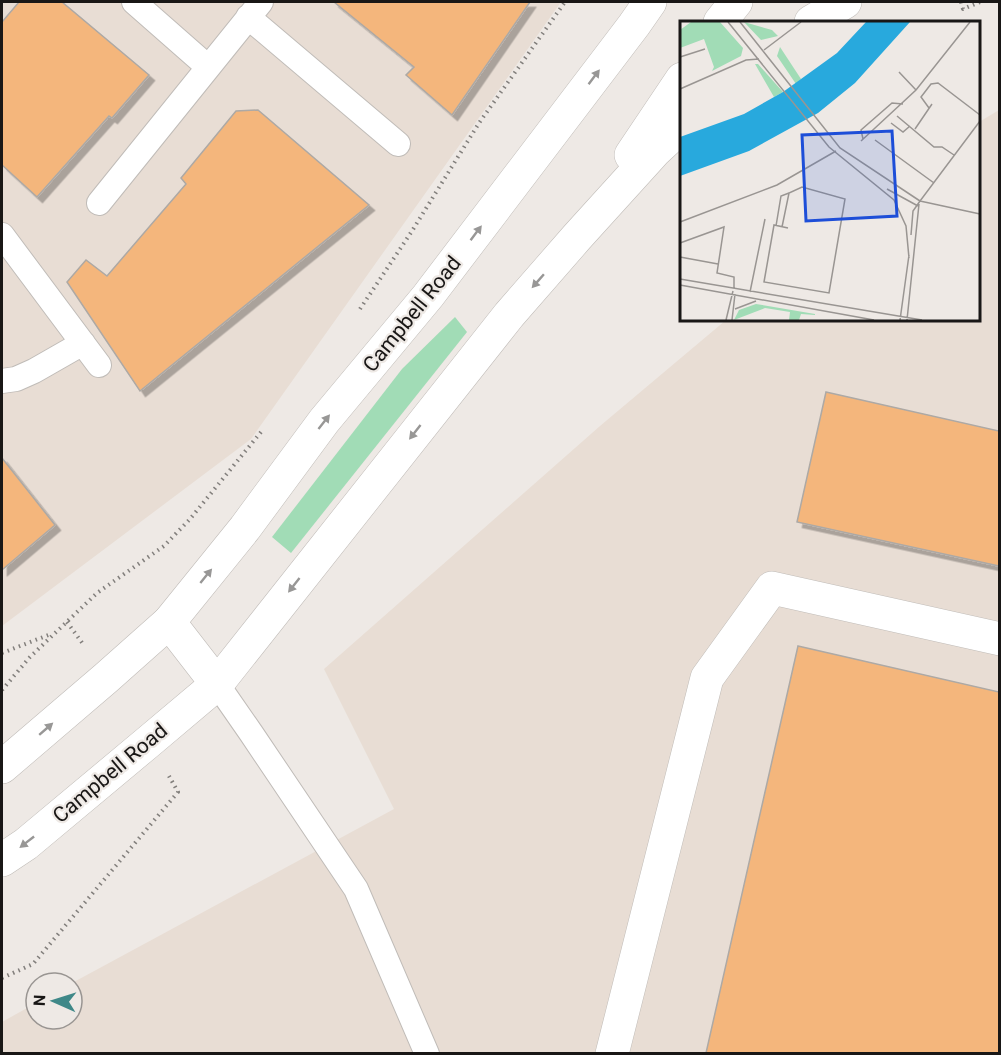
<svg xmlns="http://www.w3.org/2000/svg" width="1001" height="1055" font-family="Roboto,sans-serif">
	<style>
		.built { fill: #e8ddd4 }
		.green { fill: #a1dcb6 }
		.building { fill: #f4b67c; stroke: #ada9a5; stroke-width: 1.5; filter: url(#shadow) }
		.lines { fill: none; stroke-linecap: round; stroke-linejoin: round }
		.service-casing { stroke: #c0bcb8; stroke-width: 26 }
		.minor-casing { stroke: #c0bcb8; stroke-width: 34 }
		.primary-casing { stroke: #c0bcb8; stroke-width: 34 }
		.path { stroke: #827f7c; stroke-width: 4; stroke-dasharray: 1.5 4.5; stroke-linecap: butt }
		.service { stroke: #fff; stroke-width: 24 }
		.minor { stroke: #fff; stroke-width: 33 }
		.primary { stroke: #fff; stroke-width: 33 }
		.oneway { fill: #989796 }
		.labels { text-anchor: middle; stroke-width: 4.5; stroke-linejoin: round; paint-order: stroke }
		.street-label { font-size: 21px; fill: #191716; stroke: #eee9e5 }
		.inset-road { fill: none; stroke: #999592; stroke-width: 1.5 }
		.view { fill: #1d4ed8; fill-opacity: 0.15; stroke: #1d4ed8; stroke-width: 3 }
		.inset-edge { fill: none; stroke: #191716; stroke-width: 3 }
	</style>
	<defs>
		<filter id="shadow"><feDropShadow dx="5.5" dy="5.5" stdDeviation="0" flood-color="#0004"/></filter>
	</defs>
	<rect width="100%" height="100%" fill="#eee9e5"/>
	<path class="built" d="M 2,2 L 561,2 L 251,439 L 2,626 Z
		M 999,110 L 999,1053 L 2,1054 L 2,1022 L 36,1003 L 36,1019 L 72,1019 L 72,983 L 394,809 L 324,669 L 600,426 L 726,320 L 978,320 L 979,122 Z"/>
	<path class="green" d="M 455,317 L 467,332 L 291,553 L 272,537 L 402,369 Z"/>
	<path class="building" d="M 19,2 L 62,2 L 149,75 L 112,118 L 109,116 L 37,197 L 2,165 L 2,22 Z
		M 334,2 L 530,2 L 452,115 L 406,75 L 414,67 Z
		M 258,110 L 369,205 L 140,391 L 67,282 L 86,260 L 107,276 L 186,184 L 181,178 L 236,111 Z
		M 826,392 L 999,431 L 999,566 L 797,522 Z
		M 2,458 L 55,525 L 2,570 Z
		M 798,646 L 999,692 L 999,1053 L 706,1053 Z"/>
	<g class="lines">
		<defs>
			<path id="service" d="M 134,2 L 208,67
				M 248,17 L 398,144
				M 99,203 L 261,2
				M 2,235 L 99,365
				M 2,381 L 16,379 L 34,371 L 83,343
				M 217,684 L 251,733 L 356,889 L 427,1054"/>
			<path id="minor" d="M 169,622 L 217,684
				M 612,1054 L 707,678 L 772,588 L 1000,639"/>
			<path id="primary" d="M 720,22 L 736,2
				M 811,22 L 845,2
				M 631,155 L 682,79
				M 2,767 L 106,678 L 169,622 L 245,528 L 324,421 L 428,296 L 634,25 L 650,2
				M 2,860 L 26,844 L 147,743 L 217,684 L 509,315 L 577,237 L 655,151 L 682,126"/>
		</defs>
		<use href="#service" class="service-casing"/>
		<use href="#minor" class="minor-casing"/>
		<use href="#primary" class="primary-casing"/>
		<path class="path" d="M 961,2 L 963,9 L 980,2
			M 360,309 L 412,231 L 479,123 L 565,2
			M 67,622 L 83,644
			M 2,653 L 51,634
			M 2,690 L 30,657 L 97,593 L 164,546 L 190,519 L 261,432
			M 2,978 L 33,964 L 178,792 L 169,776"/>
		<use href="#service" class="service"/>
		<use href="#minor" class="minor"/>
		<use href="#primary" class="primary"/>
	</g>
	<defs><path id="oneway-solid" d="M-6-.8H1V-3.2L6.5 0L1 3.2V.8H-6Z" transform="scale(1.5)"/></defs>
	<g class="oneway">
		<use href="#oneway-solid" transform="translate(594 77) rotate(-53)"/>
		<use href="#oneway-solid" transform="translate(476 233) rotate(-53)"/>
		<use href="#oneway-solid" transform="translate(538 281) rotate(131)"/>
		<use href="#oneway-solid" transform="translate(324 422) rotate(-52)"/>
		<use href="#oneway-solid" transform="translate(415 432) rotate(128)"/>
		<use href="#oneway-solid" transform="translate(206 576) rotate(-51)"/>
		<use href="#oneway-solid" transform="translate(294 585) rotate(128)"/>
		<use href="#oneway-solid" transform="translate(46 729) rotate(-41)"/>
		<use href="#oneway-solid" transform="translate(27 842) rotate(142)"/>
	</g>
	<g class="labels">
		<g class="street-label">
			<text transform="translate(412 314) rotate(-51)" y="7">Campbell Road</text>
			<text transform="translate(110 773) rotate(-40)" y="7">Campbell Road</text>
		</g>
	</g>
	<g transform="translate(680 21)">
		<rect width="300" height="300" fill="#eee9e5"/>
		<path d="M 11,1 L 40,1 L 63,27 L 61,35 L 32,50 L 34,46 L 24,18 L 0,27 L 0,9 ZM 64,1 L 92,9 L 98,15 L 81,19 ZM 100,26 L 121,58 L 116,63 L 97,35 ZM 75,43 L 78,43 L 103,71 L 94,76 ZM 76,283 L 135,293 L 135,294 L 121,293 L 119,299 L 109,299 L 110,291 L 85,287 L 54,299 L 59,289 Z" fill="#a1dcb6"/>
		<path d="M 186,1 L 230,1 L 175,62 L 138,92 L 69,130 L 0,155 L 0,116 L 64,93 L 103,71 L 157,32 Z" fill="#28a9dd"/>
		<path class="inset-road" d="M 48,1 L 149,126 L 214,179 L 226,205 L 229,237M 60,1 L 160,127 L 240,180M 84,29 L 121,1M 0,36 L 25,28M 219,51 L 236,69M 0,68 L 66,39 L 79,38M 249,87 L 241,76 L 251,63 L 258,62 L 300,94M 217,95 L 254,126 L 262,126 L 274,134M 300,100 L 240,180 L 300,193M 211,102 L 223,111 L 230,105M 235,108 L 252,83M 183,118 L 181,109 L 212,82 L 223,83M 195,119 L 254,162M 181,120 L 236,69 L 290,1M 207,168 L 238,185M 0,201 L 97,164 L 156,130M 96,205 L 101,175 L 109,172M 102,206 L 109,172 L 122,166 L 165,178 L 149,272 L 84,261 L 94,204 L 108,207M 231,214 L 233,190 L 240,180M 0,222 L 44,206 L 37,252 L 54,256 L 54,267M 0,236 L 38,243M 0,258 L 242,299M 0,264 L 194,299M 70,271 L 85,198M 55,288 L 76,280M 46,299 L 53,270M 52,299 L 55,273M 220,299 L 229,234M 227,299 L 239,183"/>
		<path class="view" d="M 212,110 L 217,195 L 126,200 L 122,114 Z"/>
		<rect width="300" height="300" class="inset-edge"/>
	</g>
	<rect width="1001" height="1055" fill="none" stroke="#191716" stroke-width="6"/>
	<g transform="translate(54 1001) rotate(273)"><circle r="28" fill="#eee9e5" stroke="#999592" stroke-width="1.5"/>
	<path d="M0-4.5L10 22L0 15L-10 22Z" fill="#3f8888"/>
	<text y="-9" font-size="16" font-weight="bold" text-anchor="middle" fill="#191716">N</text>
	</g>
</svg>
